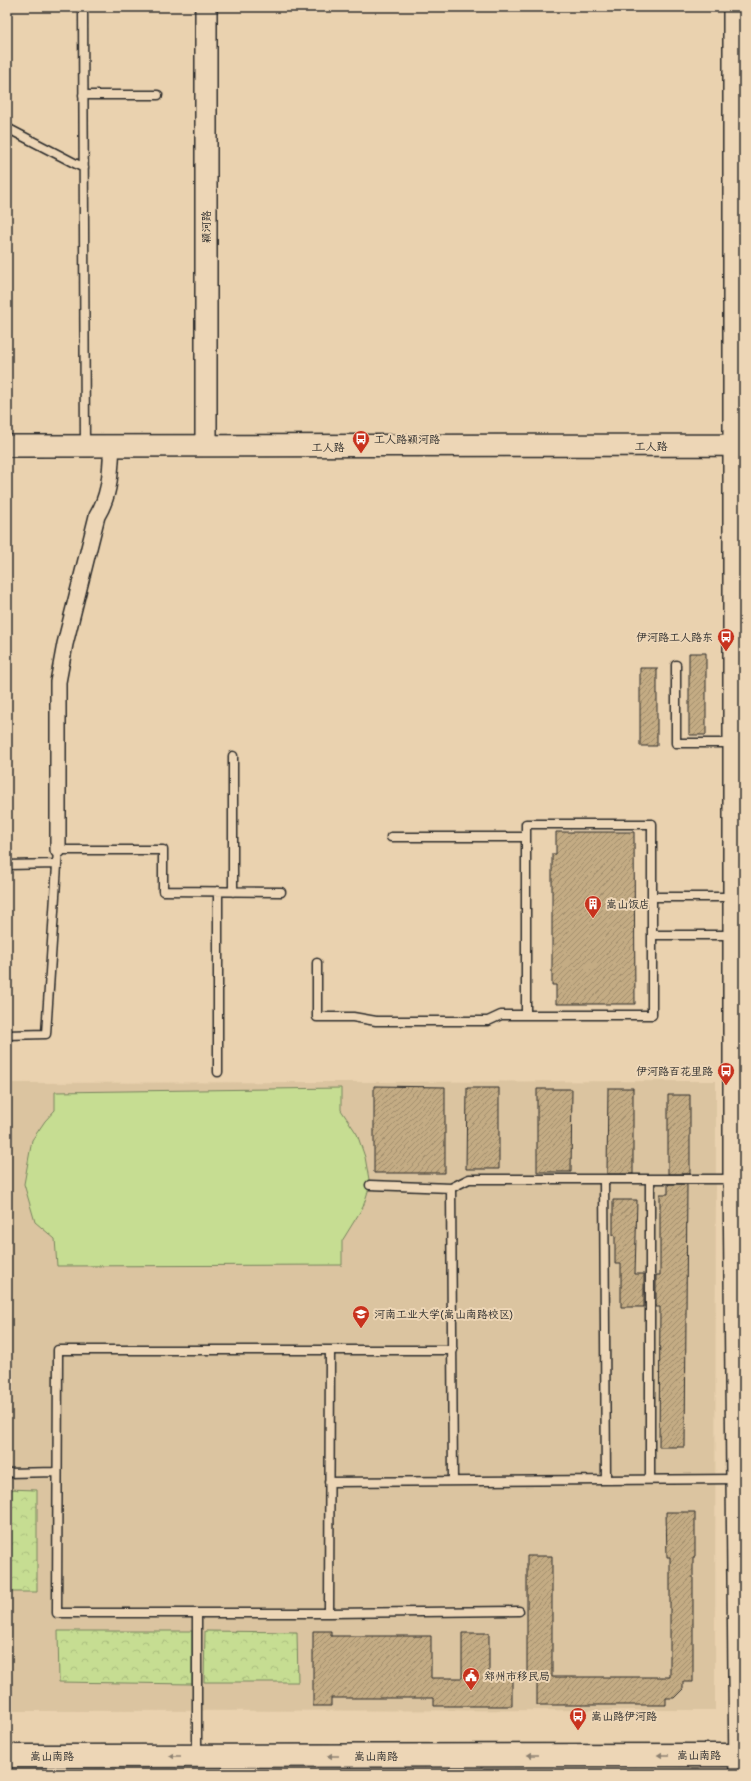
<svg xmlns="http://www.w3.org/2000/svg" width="751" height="1781" font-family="Pangolin,'LXGW WenKai TC',sans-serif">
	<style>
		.built { fill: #dbc4a0 }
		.forest { fill: url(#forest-crowns); stroke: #78845e }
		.garden { fill: #c6dd92; stroke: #78845e }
		.building { fill: url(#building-hatch); stroke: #2b2b2b }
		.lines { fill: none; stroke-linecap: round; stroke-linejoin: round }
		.lane-casing { stroke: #2b2b2b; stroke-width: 11 }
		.street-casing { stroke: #2b2b2b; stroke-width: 18 }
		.secondary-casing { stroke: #2b2b2b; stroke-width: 24 }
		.primary-casing { stroke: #2b2b2b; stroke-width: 25 }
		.lane { stroke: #edd6b6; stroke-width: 8 }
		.street { stroke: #edd6b6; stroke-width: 15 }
		.secondary { stroke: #edd6b6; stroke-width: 21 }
		.primary { stroke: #edd6b6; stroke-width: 22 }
		.oneway { fill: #8c8070 }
		.labels { text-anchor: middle; stroke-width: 4; stroke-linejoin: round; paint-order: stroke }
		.street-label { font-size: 11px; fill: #2b2b2b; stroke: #edd6b6 }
		.poi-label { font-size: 11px; fill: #2b2b2b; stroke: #edd6b6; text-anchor: start }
	</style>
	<defs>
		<pattern id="forest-crowns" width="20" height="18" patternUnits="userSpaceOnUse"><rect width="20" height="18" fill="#c6dd92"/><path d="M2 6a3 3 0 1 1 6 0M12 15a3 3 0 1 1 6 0" fill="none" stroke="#aabe7e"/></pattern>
		<pattern id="building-hatch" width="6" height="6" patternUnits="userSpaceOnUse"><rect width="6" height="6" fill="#c4ac84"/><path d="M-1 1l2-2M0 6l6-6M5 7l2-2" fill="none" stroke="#9f8c6c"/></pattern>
	</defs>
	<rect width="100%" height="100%" fill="#ead2af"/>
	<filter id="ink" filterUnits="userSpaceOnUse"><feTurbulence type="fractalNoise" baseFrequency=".025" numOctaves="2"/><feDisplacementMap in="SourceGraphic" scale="8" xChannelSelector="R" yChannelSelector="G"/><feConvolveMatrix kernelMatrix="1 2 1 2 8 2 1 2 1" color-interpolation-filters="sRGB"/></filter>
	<g filter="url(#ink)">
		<path class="built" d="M 716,1081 L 715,1710 L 7,1711 L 7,1083 Z"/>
		<path class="forest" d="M 7,1489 L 37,1490 L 37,1592 L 7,1592 Z
			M 58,1631 L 192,1631 L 192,1684 L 59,1682 Z
			M 205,1631 L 297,1632 L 298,1682 L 204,1682 Z"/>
		<path class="garden" d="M 341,1088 L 341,1110 L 357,1134 L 365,1157 L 370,1185 L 363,1207 L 342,1241 L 342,1265 L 57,1266 L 55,1239 L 35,1222 L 24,1184 L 32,1140 L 45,1121 L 55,1110 L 55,1092 Z"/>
		<path class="building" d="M 689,653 L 706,653 L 706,735 L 689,735 Z
			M 640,668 L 657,668 L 657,746 L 640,746 Z
			M 556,832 L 634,832 L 635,1004 L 556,1004 L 556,985 L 552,985 L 552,854 L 556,854 Z
			M 374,1086 L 445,1087 L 445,1173 L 374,1173 Z
			M 467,1088 L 499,1088 L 499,1169 L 466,1169 Z
			M 608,1088 L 633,1088 L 633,1174 L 607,1174 Z
			M 537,1089 L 572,1089 L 571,1172 L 537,1172 Z
			M 668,1095 L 690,1095 L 690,1174 L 668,1174 Z
			M 668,1184 L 687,1184 L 685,1447 L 659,1447 L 660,1307 L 656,1307 L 656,1275 L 660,1275 L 660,1194 L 668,1194 Z
			M 613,1200 L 637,1200 L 635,1274 L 644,1274 L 644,1307 L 621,1307 L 621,1264 L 615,1264 L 615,1235 L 613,1235 Z
			M 666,1512 L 695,1512 L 695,1557 L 693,1557 L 693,1682 L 683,1682 L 683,1689 L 674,1698 L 666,1698 L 666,1705 L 537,1705 L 537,1677 L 527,1677 L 527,1556 L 552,1556 L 552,1677 L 670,1677 L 670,1557 L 667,1557 Z
			M 313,1631 L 331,1631 L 331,1636 L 431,1636 L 431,1678 L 462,1678 L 462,1633 L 489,1633 L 489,1678 L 512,1678 L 512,1706 L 434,1706 L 434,1698 L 331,1698 L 331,1706 L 313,1706 Z"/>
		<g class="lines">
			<defs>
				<path id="lane" d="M 83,7 L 85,446
					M 83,95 L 158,95
					M 7,128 L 84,168
					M 676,665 L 676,743 L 733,743
					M 526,824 L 652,824 L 652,1015 L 526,1015 Z
					M 391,837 L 526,837
					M 7,865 L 57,864
					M 233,892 L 233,756
					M 652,897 L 734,897
					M 652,935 L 734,935
					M 317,963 L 317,1017 L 353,1017 L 376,1021 L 488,1021 L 501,1015 L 526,1015
					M 7,1035 L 46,1034 L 58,850 L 163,850 L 163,891 L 281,892
					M 218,1072 L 218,891
					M 604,1179 L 606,1480
					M 650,1179 L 650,1479
					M 370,1185 L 451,1188 L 469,1179 L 734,1179
					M 451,1188 L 453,1481
					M 330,1350 L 329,1613 L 57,1613 L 58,1350 L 453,1350
					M 7,1473 L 57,1472
					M 329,1482 L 737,1479
					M 329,1613 L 519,1611
					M 197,1754 L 197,1613"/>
				<path id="street" d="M 58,850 L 58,682 L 65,644 L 97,516 C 111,493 110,472 112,446"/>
				<path id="secondary" d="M 206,7 L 206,446
					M 734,7 L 734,1179 L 740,1774
					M 7,446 L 744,445"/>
				<path id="primary" d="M 7,1756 L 744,1755"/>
			</defs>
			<use href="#lane" class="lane-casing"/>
			<use href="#street" class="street-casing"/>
			<use href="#secondary" class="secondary-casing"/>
			<use href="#primary" class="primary-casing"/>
			<use href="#lane" class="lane"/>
			<use href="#street" class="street"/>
			<use href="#secondary" class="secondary"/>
			<use href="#primary" class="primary"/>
		</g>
		<defs><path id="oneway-solid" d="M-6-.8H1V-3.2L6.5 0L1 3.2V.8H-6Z"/></defs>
		<g class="oneway">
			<use href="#oneway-solid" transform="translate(533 1755) rotate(180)"/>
			<use href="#oneway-solid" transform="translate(663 1755) rotate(180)"/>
			<use href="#oneway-solid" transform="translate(175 1756) rotate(180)"/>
			<use href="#oneway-solid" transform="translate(333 1756) rotate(180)"/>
		</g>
	</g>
	<defs>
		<symbol id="bus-pin" viewBox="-11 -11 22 30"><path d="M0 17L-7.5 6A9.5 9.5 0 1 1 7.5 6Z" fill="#c8321e" stroke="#edd6b6"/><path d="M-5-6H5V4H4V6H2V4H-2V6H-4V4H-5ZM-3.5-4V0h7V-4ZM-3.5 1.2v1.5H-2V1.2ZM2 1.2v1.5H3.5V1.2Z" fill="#fff"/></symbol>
		<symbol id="building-pin" viewBox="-11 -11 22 30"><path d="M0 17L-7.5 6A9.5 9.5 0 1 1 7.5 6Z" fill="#c8321e" stroke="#edd6b6"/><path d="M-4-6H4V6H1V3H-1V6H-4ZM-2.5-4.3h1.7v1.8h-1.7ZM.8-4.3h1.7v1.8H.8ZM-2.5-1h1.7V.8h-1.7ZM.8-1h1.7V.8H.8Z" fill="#fff"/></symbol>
		<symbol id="university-pin" viewBox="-11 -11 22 30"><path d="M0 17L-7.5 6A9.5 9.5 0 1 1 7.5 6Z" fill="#c8321e" stroke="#edd6b6"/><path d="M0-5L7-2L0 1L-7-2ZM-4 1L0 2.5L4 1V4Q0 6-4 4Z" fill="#fff"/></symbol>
		<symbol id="civic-pin" viewBox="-11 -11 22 30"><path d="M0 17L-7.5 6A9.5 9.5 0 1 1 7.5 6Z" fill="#c8321e" stroke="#edd6b6"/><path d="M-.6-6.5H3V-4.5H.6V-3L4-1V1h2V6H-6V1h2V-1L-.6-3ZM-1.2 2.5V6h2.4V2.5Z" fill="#fff"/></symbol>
	</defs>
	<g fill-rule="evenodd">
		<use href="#bus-pin" x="351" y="429" width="20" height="27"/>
		<use href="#bus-pin" x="716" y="627" width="20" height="27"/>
		<use href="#building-pin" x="583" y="894" width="20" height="27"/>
		<use href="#bus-pin" x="716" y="1061" width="20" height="27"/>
		<use href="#university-pin" x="351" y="1304" width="20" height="27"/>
		<use href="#civic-pin" x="461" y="1666" width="20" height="27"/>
		<use href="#bus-pin" x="568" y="1706" width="20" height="27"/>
	</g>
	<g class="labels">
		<g class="street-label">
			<text transform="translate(206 227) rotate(-90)" y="4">颖河路</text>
			<text x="651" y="450">工人路</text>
			<text x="328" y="451">工人路</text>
			<text x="699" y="1759">嵩山南路</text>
			<text x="52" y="1760">嵩山南路</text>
			<text x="376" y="1760">嵩山南路</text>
		</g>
		<g class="poi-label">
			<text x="374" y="443">工人路颖河路</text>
			<text x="713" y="641" text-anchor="end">伊河路工人路东</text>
			<text x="606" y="908">嵩山饭店</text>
			<text x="713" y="1075" text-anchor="end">伊河路百花里路</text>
			<text x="374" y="1318">河南工业大学(嵩山南路校区)</text>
			<text x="484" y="1680">郑州市移民局</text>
			<text x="591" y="1720">嵩山路伊河路</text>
		</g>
	</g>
	<rect width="751" height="1781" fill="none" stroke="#edd6b6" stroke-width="24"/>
	<rect x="12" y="12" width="727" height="1757" fill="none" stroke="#2b2b2b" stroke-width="1.5" filter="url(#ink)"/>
</svg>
